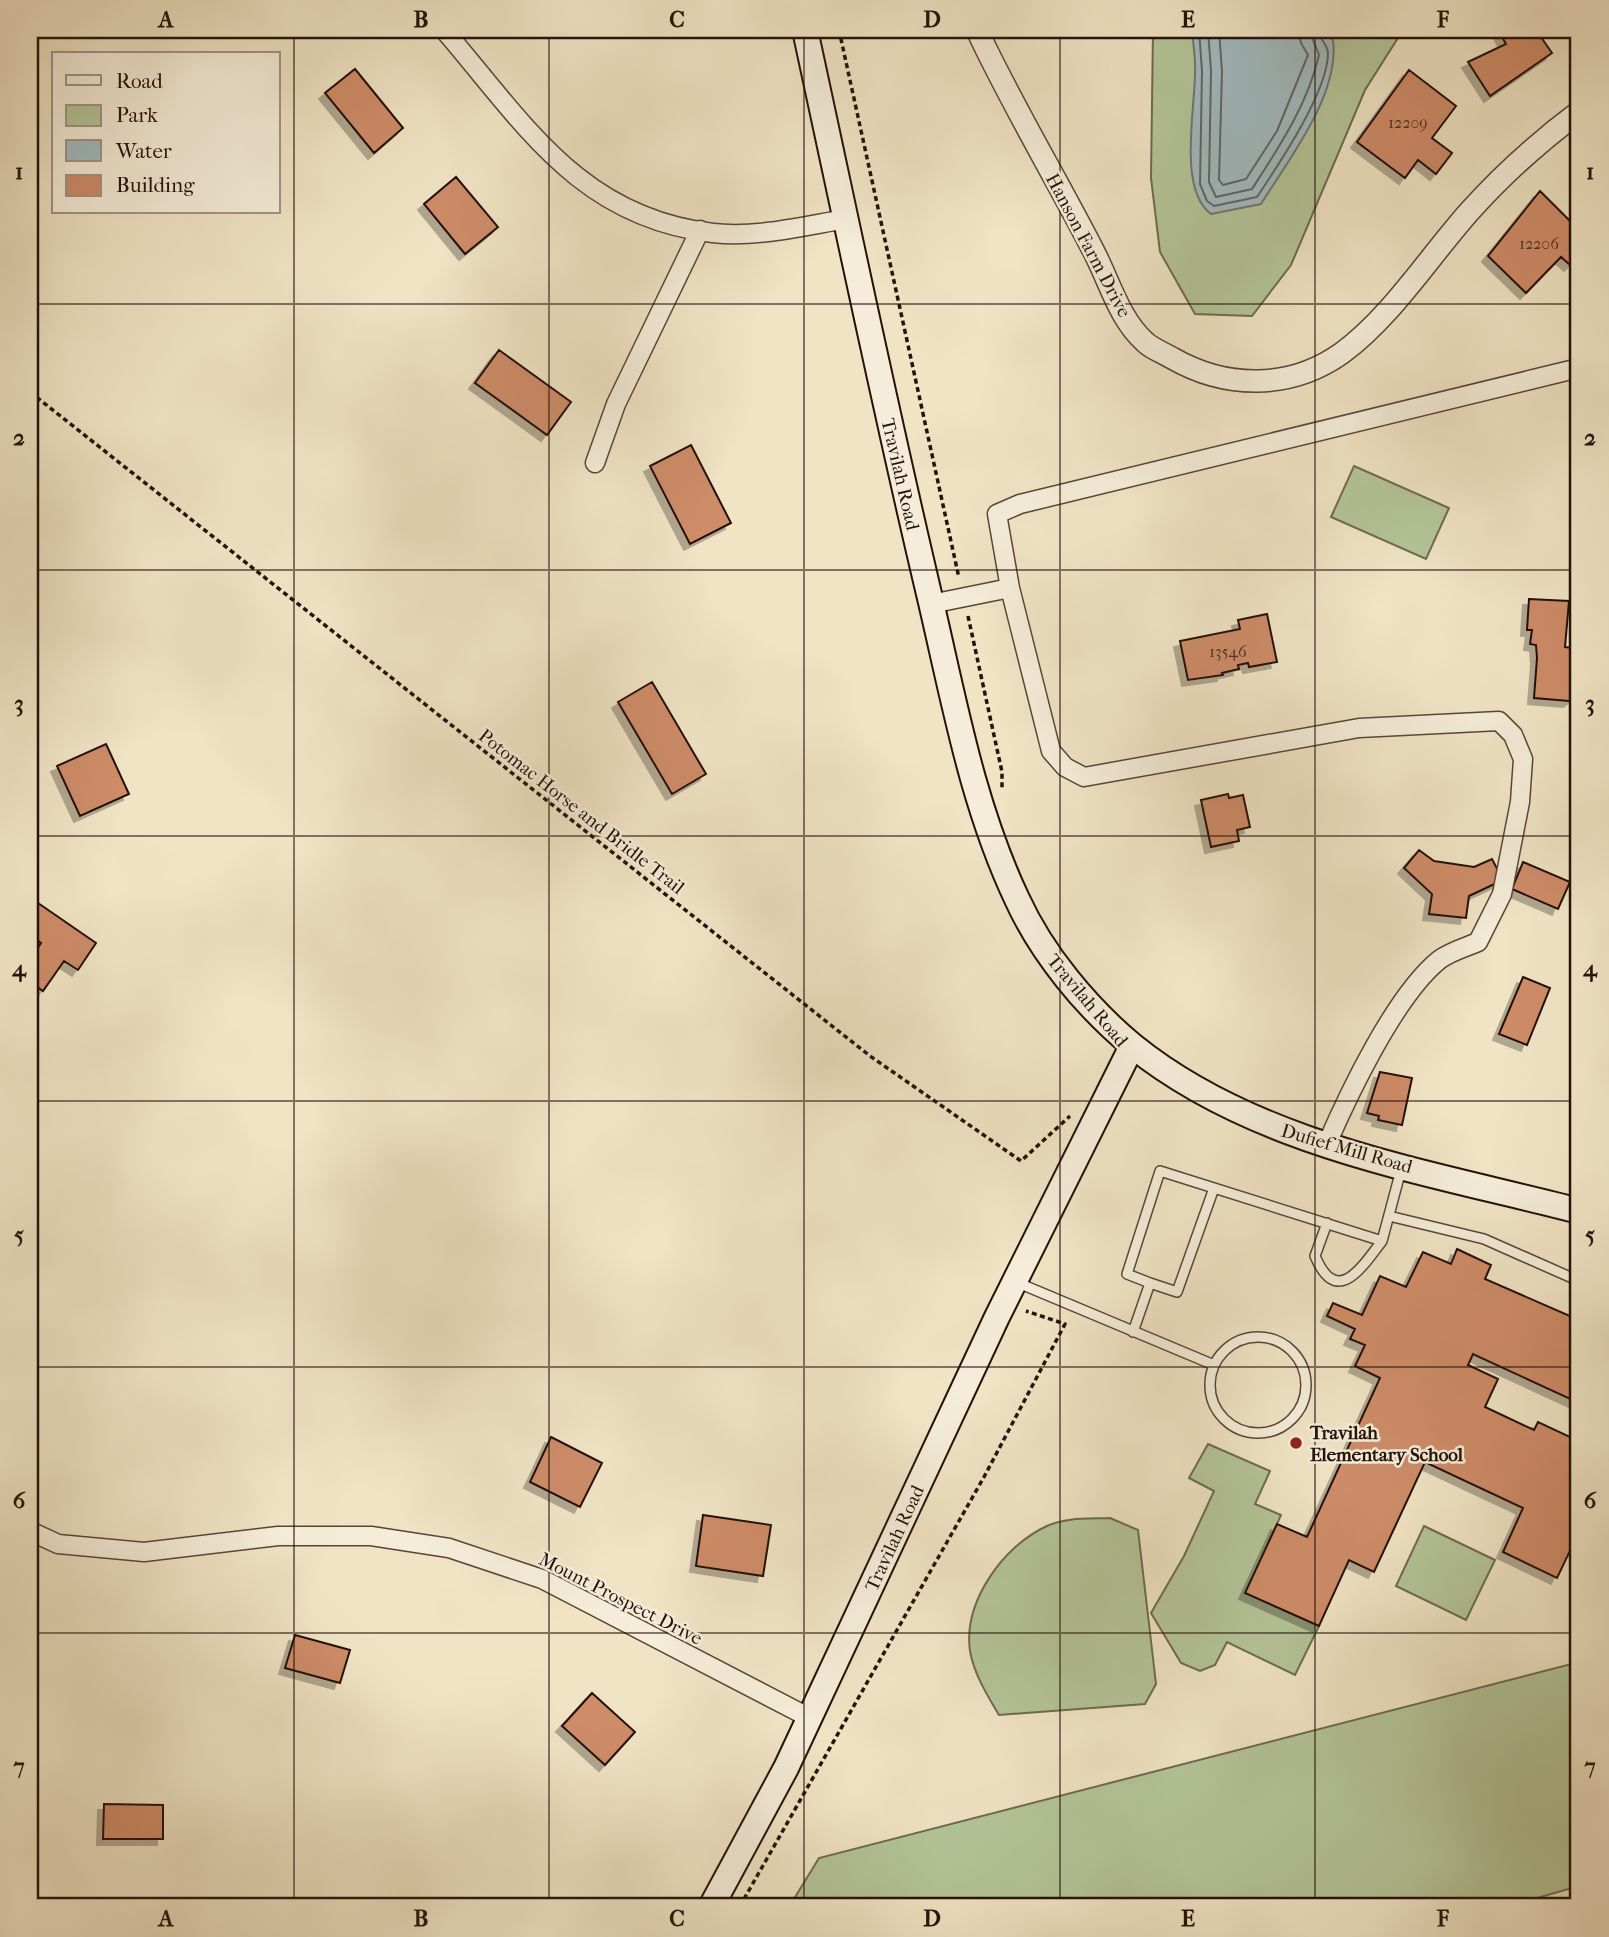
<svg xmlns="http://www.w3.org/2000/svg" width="1609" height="1937" font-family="'IM FELL French Canon',serif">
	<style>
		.green { fill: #b4c599; stroke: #6c6b51; stroke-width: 2 }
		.water { fill: #a1bbc0; stroke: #6f7777; stroke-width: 2 }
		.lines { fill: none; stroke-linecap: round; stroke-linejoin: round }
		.shore { stroke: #626664; stroke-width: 2 }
		.building { fill: #ce8c69; stroke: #241109; stroke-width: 2; filter: url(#shadow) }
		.service-casing { stroke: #574638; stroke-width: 12 }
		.minor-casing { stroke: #574638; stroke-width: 21 }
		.tertiary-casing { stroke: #574638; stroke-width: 24 }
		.secondary-casing { stroke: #241109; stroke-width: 28 }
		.path { stroke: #241109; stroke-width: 3.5; stroke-dasharray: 5 3.5; stroke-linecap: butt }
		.service { stroke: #f5edd9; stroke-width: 9 }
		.minor { stroke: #f5edd9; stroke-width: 18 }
		.tertiary { stroke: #f5edd9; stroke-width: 21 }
		.secondary { stroke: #f5edd9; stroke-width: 24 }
		.grid { fill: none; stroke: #241109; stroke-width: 2; stroke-opacity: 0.55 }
		.poi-dot { fill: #8f2418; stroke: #f5edd9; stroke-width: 2.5 }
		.labels { text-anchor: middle; stroke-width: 5; stroke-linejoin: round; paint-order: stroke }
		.number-label { font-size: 16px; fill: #4e3021 }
		.street-label { font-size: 19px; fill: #241109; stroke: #f5edd9 }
		.poi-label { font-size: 19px; font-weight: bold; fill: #241109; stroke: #f5edd9; text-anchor: start }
		.neatline { fill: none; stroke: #241109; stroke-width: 2.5 }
		.grid-label { font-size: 23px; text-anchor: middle; font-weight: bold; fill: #241109 }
	</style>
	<defs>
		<filter id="shadow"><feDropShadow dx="-6" dy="6" stdDeviation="0" flood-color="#0004"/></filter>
	</defs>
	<rect width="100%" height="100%" fill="#f0e4c5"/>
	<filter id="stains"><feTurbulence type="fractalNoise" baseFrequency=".00286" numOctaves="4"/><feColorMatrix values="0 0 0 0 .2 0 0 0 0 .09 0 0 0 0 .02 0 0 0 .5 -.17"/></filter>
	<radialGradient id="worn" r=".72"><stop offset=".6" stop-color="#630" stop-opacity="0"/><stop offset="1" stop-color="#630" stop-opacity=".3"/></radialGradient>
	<path class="green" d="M 1153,30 L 1403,30 L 1365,90 L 1291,265 L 1252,316 L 1195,314 L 1160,252 L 1151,178 Z
		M 1354,466 L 1449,508 L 1426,559 L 1331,517 Z
		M 1208,1444 L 1270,1471 L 1255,1504 L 1281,1515 L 1246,1593 L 1319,1626 L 1295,1675 L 1227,1642 L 1215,1665 L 1200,1671 L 1181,1663 L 1151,1613 L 1184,1556 L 1214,1491 L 1189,1478 Z
		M 1110,1518 L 1138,1530 L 1156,1684 L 1145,1704 L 999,1715 C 987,1695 974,1674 970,1651 C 963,1602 1003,1546 1047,1526 C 1066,1517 1089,1519 1110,1518 Z
		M 1424,1526 L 1495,1560 L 1466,1620 L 1396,1586 Z
		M 1579,1662 L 1579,1886 L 1506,1907 L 789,1907 L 819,1858 Z"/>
	<path class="water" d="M 1322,30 L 1333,40 C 1340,94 1289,159 1261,204 L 1211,214 C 1178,190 1195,110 1195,73 C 1196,59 1193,44 1192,30 Z"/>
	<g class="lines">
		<path class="shore" d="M 1199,30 L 1202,71 L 1200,184 L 1207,201 L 1214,206 L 1257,197 C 1279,164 1327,93 1328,54 C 1328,43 1319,40 1318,30
			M 1208,30 L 1211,71 L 1209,182 L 1216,197 L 1252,189 C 1279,147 1308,104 1319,55 L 1309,30
			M 1219,30 L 1222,71 L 1219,180 L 1223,185 L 1246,179 L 1277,131 L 1308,55 L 1301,43 L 1298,30"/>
	</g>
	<path class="building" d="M 1505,30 L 1536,30 L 1552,53 L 1490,96 L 1468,62 L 1506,44 L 1500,33 Z
		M 355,69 L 403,128 L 374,153 L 325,93 Z
		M 1409,70 L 1456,106 L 1432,138 L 1452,153 L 1436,174 L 1418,160 L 1405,178 L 1357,142 Z
		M 456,177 L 498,227 L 465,254 L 424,204 Z
		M 1540,191 L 1579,230 L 1579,256 L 1570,265 L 1561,257 L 1526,293 L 1488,256 Z
		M 499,350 L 571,402 L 547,435 L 475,383 Z
		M 691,445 L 731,523 L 690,544 L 650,466 Z
		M 1529,599 L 1569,601 L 1565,647 L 1574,648 L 1572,668 L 1579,673 L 1579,694 L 1569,701 L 1534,698 L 1537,658 L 1536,645 L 1530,644 L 1532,630 L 1527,630 Z
		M 1267,614 L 1277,662 L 1249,667 L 1248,663 L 1238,665 L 1239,669 L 1222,673 L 1223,675 L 1188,680 L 1180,641 L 1240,629 L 1238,620 Z
		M 652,682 L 706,774 L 672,794 L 618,702 Z
		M 106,744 L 129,794 L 80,816 L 57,766 Z
		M 1228,794 L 1229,798 L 1243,795 L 1250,827 L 1237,830 L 1239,841 L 1211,847 L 1201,800 Z
		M 1419,850 L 1434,861 L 1474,867 L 1492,859 L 1503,880 L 1469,896 L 1466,918 L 1429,914 L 1432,894 L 1404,868 Z
		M 1523,862 L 1570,882 L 1558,909 L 1512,889 Z
		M 38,903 L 96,943 L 78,970 L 64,961 L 43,991 L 30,982 L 30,960 L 41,943 L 30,935 L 30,915 Z
		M 1523,977 L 1550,988 L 1527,1045 L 1499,1034 Z
		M 1380,1072 L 1412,1078 L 1402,1125 L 1378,1120 L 1379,1116 L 1367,1113 Z
		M 1457,1249 L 1491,1265 L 1485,1279 L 1579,1320 L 1579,1403 L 1473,1354 L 1468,1365 L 1498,1379 L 1485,1407 L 1534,1430 L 1538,1422 L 1572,1438 L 1579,1422 L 1579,1532 L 1557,1578 L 1503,1552 L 1523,1508 L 1425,1462 L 1374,1572 L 1349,1560 L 1319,1626 L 1245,1593 L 1277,1524 L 1307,1537 L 1380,1378 L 1355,1366 L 1365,1345 L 1350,1339 L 1355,1329 L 1327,1316 L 1333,1303 L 1362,1315 L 1380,1276 L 1406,1287 L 1423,1252 L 1451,1264 Z
		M 551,1437 L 602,1463 L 580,1507 L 530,1482 Z
		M 703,1515 L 771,1525 L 763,1576 L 696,1566 Z
		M 295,1635 L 350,1650 L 340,1683 L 285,1668 Z
		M 592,1693 L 635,1732 L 605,1765 L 562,1726 Z
		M 104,1804 L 163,1805 L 163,1839 L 103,1839 Z"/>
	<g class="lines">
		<defs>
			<path id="service" d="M 1389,1216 L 1484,1239 L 1579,1281
				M 1327,1223 L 1315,1256 C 1337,1308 1362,1267 1382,1241
				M 1016,1282 L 1214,1365
				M 1150,1283 L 1177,1292 L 1214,1188
				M 1133,1332 L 1150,1283 L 1127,1274 L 1160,1171 L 1382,1241 L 1401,1170
				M1210 1385a48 48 0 1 1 96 0a48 48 0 1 1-96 0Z"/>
			<path id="minor" d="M 444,30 C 524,123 580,218 713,233 C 756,238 803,226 846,219
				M 595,463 L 616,404 L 700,230
				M 1010,588 L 1051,751 L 1065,767 L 1084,777 L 1359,728 L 1499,721 L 1513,735 L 1523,759 L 1520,802 L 1502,894 L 1478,942 C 1466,947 1449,952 1439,960 C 1395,996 1349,1093 1326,1146
				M 931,604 L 1010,588 L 997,514 L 1020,504 L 1579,368
				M 30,1531 L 58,1544 L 144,1552 L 278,1536 L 371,1536 L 449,1548 L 542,1579 L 810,1718"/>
			<path id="tertiary" d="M 977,30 C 1012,105 1055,176 1093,250 C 1109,280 1119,319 1145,342 C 1152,349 1164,353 1172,358 C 1226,389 1290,390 1342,353 C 1391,317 1429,257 1469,212 C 1502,175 1540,141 1579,112"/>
			<path id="secondary" d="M 805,30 C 846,219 885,409 930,598 C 954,700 972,804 1017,899 C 1042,954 1087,1008 1133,1046 C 1257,1146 1429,1172 1579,1211
				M 711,1907 L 786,1768 L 997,1317 L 1132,1046"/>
		</defs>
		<use href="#service" class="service-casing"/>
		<use href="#minor" class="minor-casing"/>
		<use href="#tertiary" class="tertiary-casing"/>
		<use href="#secondary" class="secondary-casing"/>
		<path class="path" d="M 839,30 L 959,578
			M 30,392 L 870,1056 L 1021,1161 L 1070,1116
			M 968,616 L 1002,772 L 1002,790
			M 744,1899 L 984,1477 L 1065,1324 L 1026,1311"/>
		<use href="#service" class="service"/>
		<use href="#minor" class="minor"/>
		<use href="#tertiary" class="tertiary"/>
		<use href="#secondary" class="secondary"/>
	</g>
	<path class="grid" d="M 294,30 L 294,1907M 549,30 L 549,1907M 804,30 L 804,1907M 1060,30 L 1060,1907M 1315,30 L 1315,1907M 30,304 L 1579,304M 30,570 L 1579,570M 30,836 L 1579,836M 30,1101 L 1579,1101M 30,1367 L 1579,1367M 30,1633 L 1579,1633"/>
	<circle class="poi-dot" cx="1296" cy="1443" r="7"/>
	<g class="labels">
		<g class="number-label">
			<text x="1408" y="128">12209</text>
			<text x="1539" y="249">12206</text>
			<text x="1228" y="657">13546</text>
		</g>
		<g class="street-label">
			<text transform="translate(1089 245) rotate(62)" y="7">Hanson Farm Drive</text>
			<text transform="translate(901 474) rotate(77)" y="7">Travilah Road</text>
			<text transform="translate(582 811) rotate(38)" y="7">Potomac Horse and Bridle Trail</text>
			<text transform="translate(1088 1000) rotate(50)" y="7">Travilah Road</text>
			<text transform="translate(1347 1148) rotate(16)" y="7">Dufief Mill Road</text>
			<text transform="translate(894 1538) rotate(-65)" y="7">Travilah Road</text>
			<text transform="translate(621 1598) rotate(27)" y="7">Mount Prospect Drive</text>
		</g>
		<g class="poi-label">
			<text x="1310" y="1439">Travilah<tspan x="1310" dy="22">Elementary School</tspan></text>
		</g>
	</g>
	<rect width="1609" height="1937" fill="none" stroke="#f0e4c5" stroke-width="77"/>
	<rect x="52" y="52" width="228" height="161" fill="#f5edd9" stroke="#a19586" stroke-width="2"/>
	<rect x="66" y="75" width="35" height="10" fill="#f5edd9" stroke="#a19586" stroke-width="2"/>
	<text x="116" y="88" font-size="21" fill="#241109">Road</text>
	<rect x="66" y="105" width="35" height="21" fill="#b4c599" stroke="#a19586" stroke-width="2"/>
	<text x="116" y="122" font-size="21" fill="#241109">Park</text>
	<rect x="66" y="140" width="35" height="21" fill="#a1bbc0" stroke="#a19586" stroke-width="2"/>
	<text x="116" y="158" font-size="21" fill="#241109">Water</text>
	<rect x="66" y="175" width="35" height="21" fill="#ce8c69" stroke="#a19586" stroke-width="2"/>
	<text x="116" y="192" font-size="21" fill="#241109">Building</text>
	<rect x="38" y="38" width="1532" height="1860" class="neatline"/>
	<g class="grid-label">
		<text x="166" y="27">A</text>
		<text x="421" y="27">B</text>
		<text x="677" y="27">C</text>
		<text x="932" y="27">D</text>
		<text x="1188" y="27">E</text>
		<text x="1443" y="27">F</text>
		<text x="19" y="179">1</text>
		<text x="1590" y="179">1</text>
		<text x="19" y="445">2</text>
		<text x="1590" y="445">2</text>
		<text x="19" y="711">3</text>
		<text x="1590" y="711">3</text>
		<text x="19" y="976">4</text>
		<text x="1590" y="976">4</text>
		<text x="19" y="1242">5</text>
		<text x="1590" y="1242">5</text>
		<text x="19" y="1508">6</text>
		<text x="1590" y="1508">6</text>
		<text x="19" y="1774">7</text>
		<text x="1590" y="1774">7</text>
		<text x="166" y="1926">A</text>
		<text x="421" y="1926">B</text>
		<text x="677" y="1926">C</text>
		<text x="932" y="1926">D</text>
		<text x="1188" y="1926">E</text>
		<text x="1443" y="1926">F</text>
	</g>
	<rect width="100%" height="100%" filter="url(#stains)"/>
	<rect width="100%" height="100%" fill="url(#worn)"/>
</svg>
